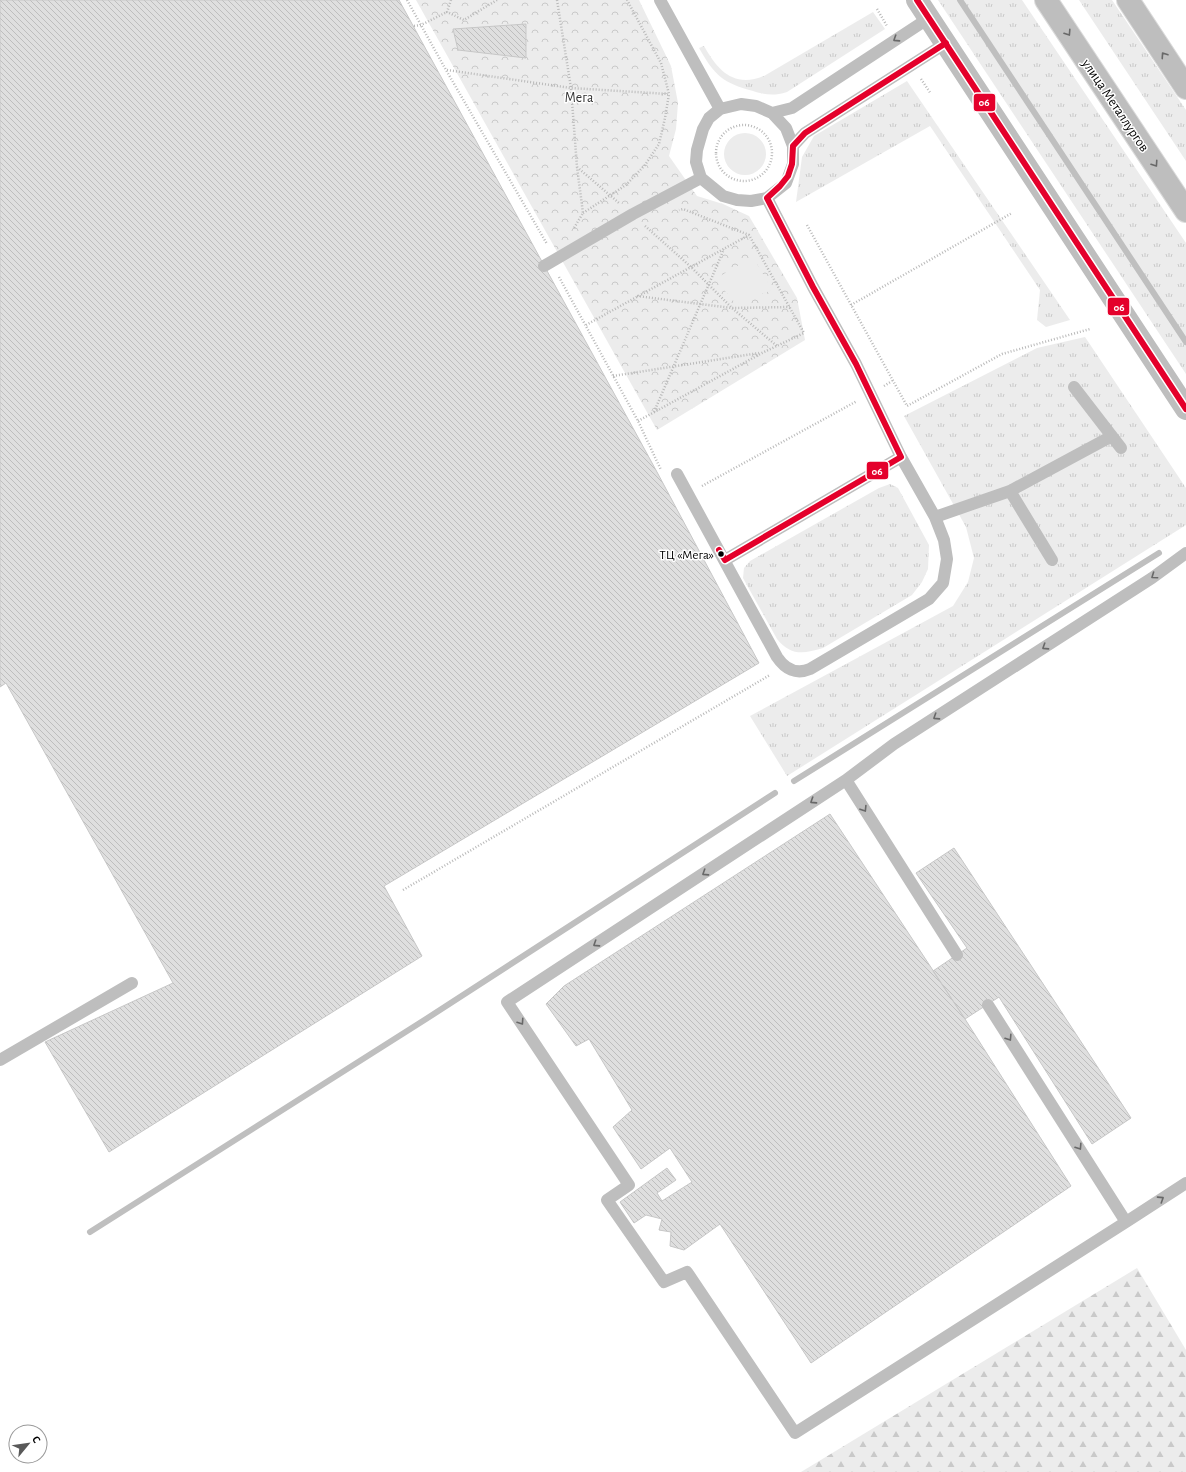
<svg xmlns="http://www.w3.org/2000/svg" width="1186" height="1472" font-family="'Alegreya Sans',sans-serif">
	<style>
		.grass { fill: url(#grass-tufts) }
		.forest { fill: url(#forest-firs) }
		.park { fill: url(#park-crowns) }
		.garden { fill: #ececec }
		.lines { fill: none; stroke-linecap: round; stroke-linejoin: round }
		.stream { stroke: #bfbfbf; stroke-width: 6 }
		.building { fill: url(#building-back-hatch); stroke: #c7c7c7 }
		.primary-casing { stroke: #dbdbdb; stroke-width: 24 }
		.path { stroke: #b9b9b9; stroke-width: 2.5; stroke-dasharray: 1 2; stroke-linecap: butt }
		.lane { stroke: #bebebe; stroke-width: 12 }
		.street { stroke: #bebebe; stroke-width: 22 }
		.primary { stroke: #bebebe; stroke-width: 22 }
		.bus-1-casing { stroke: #fff; stroke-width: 9 }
		.bus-1 { stroke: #e4002b; stroke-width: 6 }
		.oneway { stroke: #686868 }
		.bus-dot { fill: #000; stroke: #fff; stroke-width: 1.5 }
		.labels { text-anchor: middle; stroke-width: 3; stroke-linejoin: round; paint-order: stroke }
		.bus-label { font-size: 13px; fill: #000; stroke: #fff; text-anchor: end }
		.park-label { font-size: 14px; fill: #333; stroke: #fff }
		.street-label { font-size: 14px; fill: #000; stroke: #fff }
		.line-badge { stroke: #fff; stroke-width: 1.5 }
		.badge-label { font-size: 11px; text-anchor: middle; font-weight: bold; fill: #fff }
	</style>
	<defs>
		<pattern id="grass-tufts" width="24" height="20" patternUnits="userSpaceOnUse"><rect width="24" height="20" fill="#ececec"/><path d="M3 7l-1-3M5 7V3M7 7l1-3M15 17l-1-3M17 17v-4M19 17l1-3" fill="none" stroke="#c9c9c9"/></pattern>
		<pattern id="forest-firs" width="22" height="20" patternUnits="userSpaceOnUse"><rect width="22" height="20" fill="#ececec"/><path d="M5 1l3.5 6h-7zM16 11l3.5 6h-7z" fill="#c9c9c9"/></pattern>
		<pattern id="park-crowns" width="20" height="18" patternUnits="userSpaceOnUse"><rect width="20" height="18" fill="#ececec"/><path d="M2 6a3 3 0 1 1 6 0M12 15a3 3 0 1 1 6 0" fill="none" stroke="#c9c9c9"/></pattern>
		<pattern id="building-back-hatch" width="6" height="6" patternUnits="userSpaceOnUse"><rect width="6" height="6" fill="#dfdfdf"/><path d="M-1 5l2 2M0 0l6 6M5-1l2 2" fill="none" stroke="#bebebe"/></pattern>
	</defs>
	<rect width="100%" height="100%" fill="#fff"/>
	<path class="grass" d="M 938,0 L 1022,0 L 1186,243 L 1186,374 Z
		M 1079,0 L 1112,0 L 1186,110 L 1186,161 Z
		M 873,12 L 885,29 L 787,92 C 774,96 766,95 753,91 C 723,83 715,76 699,48 L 704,46 C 718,71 734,88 764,76 Z
		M 907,81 L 1070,320 L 1046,327 L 1037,320 L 1040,290 L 930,126 L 796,202 L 802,157 L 814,136 Z
		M 1085,337 L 1186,488 L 1186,525 L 787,776 L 750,716 L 953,606 L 968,582 L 974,558 L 966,527 L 904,416 L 1037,348 Z
		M 890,484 L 898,488 L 929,545 L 928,569 L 922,582 L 912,595 L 823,648 C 803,654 791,656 777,639 L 743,578 L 744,568 L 750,561 L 879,488 Z"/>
	<path class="forest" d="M 1137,1268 L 1186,1350 L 1186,1472 L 801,1472 Z"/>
	<path class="park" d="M 416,0 L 639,0 L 671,66 L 678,103 L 676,129 L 669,156 L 697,196 L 723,204 L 749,216 L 797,298 L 805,340 L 657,430 Z"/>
	<path class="garden" d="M724 154a21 21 0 1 1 42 0a21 21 0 1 1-42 0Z
		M 753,257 L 772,290 L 736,304 L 715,279 Z"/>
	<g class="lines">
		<path class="stream" d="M 960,0 L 1186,342
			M 794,781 L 1159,553
			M 90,1232 L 426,1019 L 775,793"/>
	</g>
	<path class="building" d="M 0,0 L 399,0 L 657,472 L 759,663 L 384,886 L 422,956 L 109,1152 L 45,1042 L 173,983 L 6,683 L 0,687 Z
		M 526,24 L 526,58 L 458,50 L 453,29 Z
		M 830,814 L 965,1019 L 1071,1186 L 811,1363 L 720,1224 L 684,1250 L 670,1246 L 671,1232 L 659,1230 L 662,1219 L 646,1215 L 634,1223 L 620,1202 L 667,1168 L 676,1180 L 657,1193 L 662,1201 L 692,1182 L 670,1148 L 641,1169 L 613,1127 L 632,1110 L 589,1039 L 576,1046 L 546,1004 L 564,986 Z
		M 954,848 L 1131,1118 L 1092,1144 L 999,997 L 965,1019 L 933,971 L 967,948 L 916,873 Z"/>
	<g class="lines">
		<defs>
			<path id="primary" d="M 1046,0 L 1186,211
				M 1128,0 L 1186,88"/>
		</defs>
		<use href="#primary" class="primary-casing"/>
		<path class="path" d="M 407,0 L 446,70 L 547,244
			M 451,0 L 447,12 L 464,20 L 497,0
			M 557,0 L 571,88 L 577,167 L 583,213 L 574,228
			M 877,9 L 887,26
			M 414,26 L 421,25 L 447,12
			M 447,70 L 571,88 L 668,94
			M 921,79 L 931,94
			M716 153a28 28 0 1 1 56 0a28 28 0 1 1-56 0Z
			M 577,167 L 619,203
			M 583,213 L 626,185 L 645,165 L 659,144 L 665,118 L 669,94 L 661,63 L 627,0
			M 807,225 L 907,406 L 1002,354 L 1090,329
			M 645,226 L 691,267 L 732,308 L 777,346
			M 559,277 L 638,421 L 661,470
			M 637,296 L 732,308 L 790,307
			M 851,305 L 1012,213
			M 586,325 L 749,235
			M 613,376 L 759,353
			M 884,386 L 892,381
			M 654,412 L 724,249
			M 638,421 L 762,353 L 804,333 L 749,235 L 683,209 L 679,210
			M 702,486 L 857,401
			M 403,890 L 770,675"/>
		<path class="lane" d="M 660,0 L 720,109
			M 741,104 L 756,106 L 772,113 L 786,128 L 793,146 L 793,164 L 786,183 L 767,198 L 751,201 L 737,200 L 723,196 L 701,178 L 696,162 L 697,150 L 703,129 L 709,118 L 720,109 Z
			M 772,113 L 792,108 L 929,18
			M 793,146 L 805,133 L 946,43
			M 544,266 L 633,214 L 701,178
			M 1074,387 L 1121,448
			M 677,474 L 777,657 C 785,669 796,675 810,669 L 929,599 L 943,583 L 947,559 L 944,540 L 935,517 L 901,457 L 856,364 L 813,287 L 767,198
			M 1010,491 L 1052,560
			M 935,517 L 1010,491 L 1112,436
			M 725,560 L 901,457
			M 846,780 L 507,1002 L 629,1185 L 607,1200 L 664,1282 L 687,1272 L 795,1433 L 1126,1222
			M 957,955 L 846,780 L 894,744 L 1152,578 L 1186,553
			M 988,1005 L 1126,1222 L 1186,1183
			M 0,1060 L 132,983"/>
		<path class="street" d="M 917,0 L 1186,409"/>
		<use href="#primary" class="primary"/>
		<defs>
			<path id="bus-1" d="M 917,0 L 1186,409
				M 719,550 L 725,560 L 901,457 L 856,364 L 813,287 L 767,198 L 780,186 L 788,176 L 792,164 L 793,146 L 805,133 L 946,43"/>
		</defs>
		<use href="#bus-1" class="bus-1-casing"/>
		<use href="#bus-1" class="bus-1"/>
	</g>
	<defs><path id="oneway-chevron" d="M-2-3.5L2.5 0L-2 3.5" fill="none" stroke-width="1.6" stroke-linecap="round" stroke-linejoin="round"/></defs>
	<g class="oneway">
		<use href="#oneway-chevron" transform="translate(1068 33) rotate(57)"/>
		<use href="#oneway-chevron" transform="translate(896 39) rotate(147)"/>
		<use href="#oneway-chevron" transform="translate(1164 55) rotate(-124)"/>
		<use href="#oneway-chevron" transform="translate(1155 164) rotate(56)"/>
		<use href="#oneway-chevron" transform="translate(1154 576) rotate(145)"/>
		<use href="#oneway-chevron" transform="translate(1045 647) rotate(147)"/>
		<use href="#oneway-chevron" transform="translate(936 717) rotate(147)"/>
		<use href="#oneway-chevron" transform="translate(813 801) rotate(147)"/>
		<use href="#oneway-chevron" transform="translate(864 809) rotate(58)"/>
		<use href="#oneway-chevron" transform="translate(705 873) rotate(147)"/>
		<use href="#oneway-chevron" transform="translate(596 944) rotate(147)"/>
		<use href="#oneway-chevron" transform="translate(521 1022) rotate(56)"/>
		<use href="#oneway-chevron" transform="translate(1009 1038) rotate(57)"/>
		<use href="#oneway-chevron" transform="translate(1079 1147) rotate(57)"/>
		<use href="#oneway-chevron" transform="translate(1161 1199) rotate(-33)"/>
	</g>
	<circle class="bus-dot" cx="721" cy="554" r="3.5"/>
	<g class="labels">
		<g class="bus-label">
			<text x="714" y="559">ТЦ «Мега»</text>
		</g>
		<g class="park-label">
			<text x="579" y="102">Мега</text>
		</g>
		<g class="street-label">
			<text transform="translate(1116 105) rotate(56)" y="5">улица Металлургов</text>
		</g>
	</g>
	<g class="line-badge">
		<rect x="973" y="93" width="23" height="19" rx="4" fill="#e4002b"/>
		<rect x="1107" y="297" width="23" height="19" rx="4" fill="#e4002b"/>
		<rect x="866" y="461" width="23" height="19" rx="4" fill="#e4002b"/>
	</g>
	<g class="badge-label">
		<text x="984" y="106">06</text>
		<text x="1119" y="311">06</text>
		<text x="877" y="475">06</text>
	</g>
	<g transform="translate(28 1444) rotate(61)"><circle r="19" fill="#ffffff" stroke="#999999"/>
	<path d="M0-3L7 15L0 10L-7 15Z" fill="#595959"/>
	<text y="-6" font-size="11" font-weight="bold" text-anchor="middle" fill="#000000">С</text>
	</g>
</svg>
